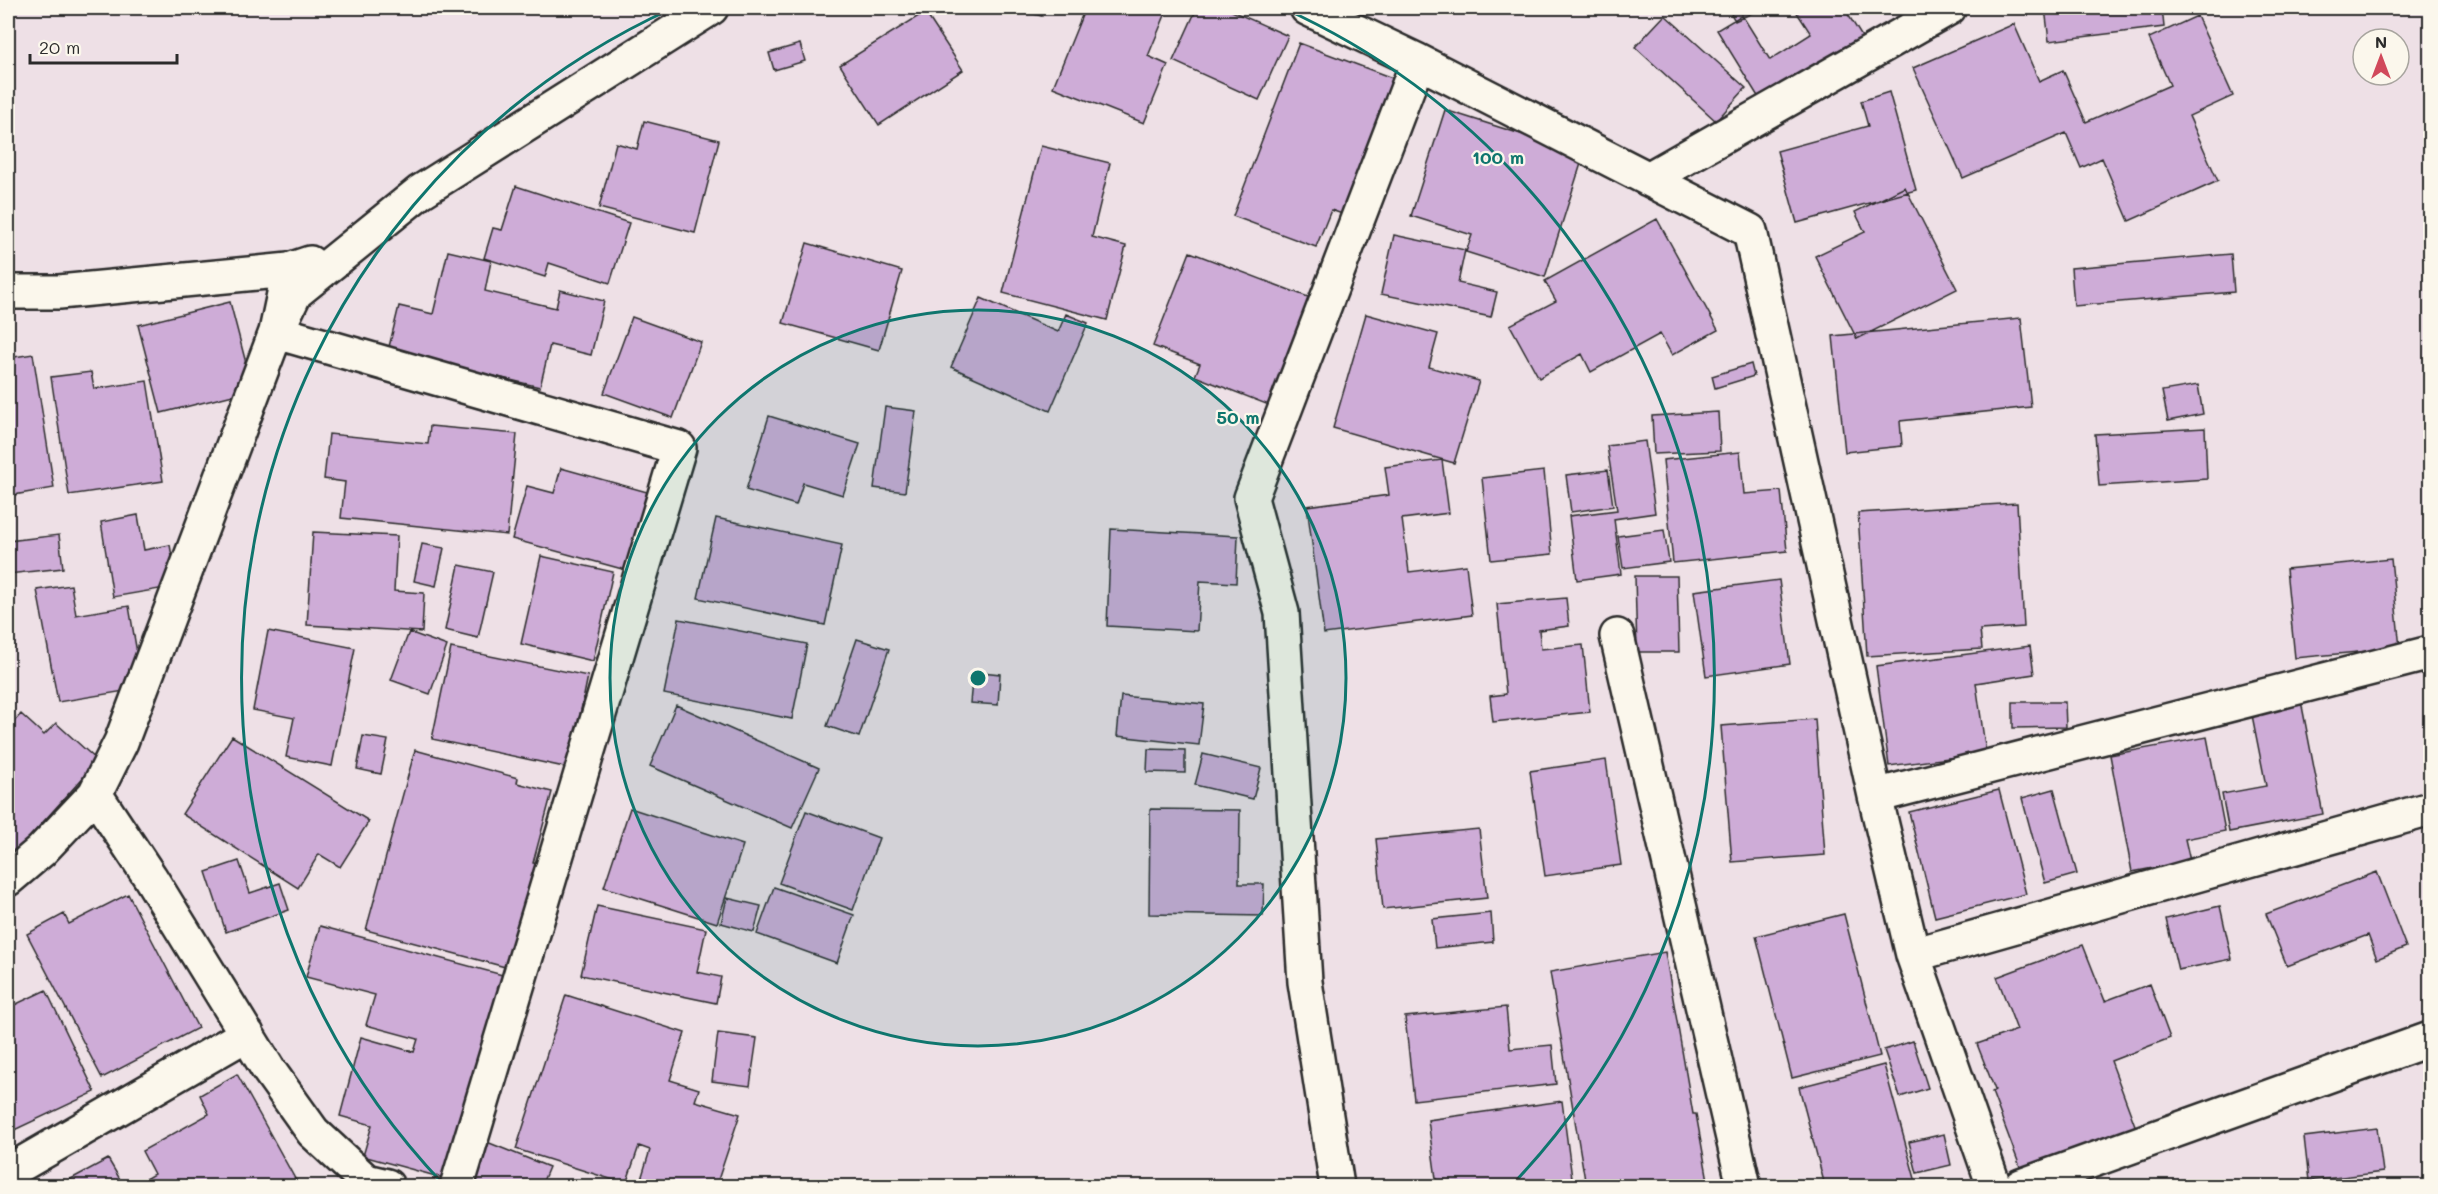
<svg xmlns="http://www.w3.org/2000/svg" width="2438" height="1194" font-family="Mali,sans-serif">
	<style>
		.building { fill: #ceacd7; stroke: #2b2b2b; stroke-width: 1.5 }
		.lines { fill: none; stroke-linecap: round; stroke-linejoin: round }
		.minor-casing { stroke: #2b2b2b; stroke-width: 38 }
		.minor { stroke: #fbf7ec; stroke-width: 33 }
		.ring { fill: none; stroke: #0f766e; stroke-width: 3 }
		.centre { fill: #0f766e; stroke: #fbf7ec; stroke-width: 3 }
		.ring-label { font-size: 18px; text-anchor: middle; font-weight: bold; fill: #0f766e; stroke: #fbf7ec; stroke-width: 4.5; stroke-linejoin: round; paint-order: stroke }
	</style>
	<rect width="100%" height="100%" fill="#eee0e6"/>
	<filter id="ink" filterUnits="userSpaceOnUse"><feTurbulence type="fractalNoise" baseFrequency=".0167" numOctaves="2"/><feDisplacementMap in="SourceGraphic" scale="12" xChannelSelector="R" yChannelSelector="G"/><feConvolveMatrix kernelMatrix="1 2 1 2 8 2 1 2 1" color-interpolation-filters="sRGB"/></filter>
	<g filter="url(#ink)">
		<path class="building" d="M 1011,8 L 1045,8 L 1042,16 Z
			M 1085,8 L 1168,8 L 1148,56 L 1168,65 L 1144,123 L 1053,87 Z
			M 1197,8 L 1225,8 L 1288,36 L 1259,100 L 1173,61 Z
			M 1728,8 L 1763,8 L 1735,21 Z
			M 1794,8 L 1844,8 L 1864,40 L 1762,103 L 1717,30 L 1742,15 L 1770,60 L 1811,34 Z
			M 2045,8 L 2162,8 L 2164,27 L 2049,41 Z
			M 925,12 L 963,70 L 879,125 L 840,65 Z
			M 1665,15 L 1746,88 L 1716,121 L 1635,47 Z
			M 2197,16 L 2233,96 L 2189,116 L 2218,181 L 2129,221 L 2102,158 L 2081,168 L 2066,133 L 1963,178 L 1913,68 L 2014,24 L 2039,81 L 2063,70 L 2086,122 L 2170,85 L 2149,38 Z
			M 1299,43 L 1403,82 L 1351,217 L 1331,210 L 1316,247 L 1233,216 Z
			M 800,44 L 805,61 L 774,70 L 769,53 Z
			M 1889,92 L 1916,190 L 1797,223 L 1777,151 L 1868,126 L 1861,101 Z
			M 1445,110 L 1584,154 L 1545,277 L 1466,252 L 1472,235 L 1411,216 Z
			M 644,121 L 719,140 L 695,233 L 599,208 L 616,143 L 637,149 Z
			M 1041,146 L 1110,163 L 1092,237 L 1126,246 L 1107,320 L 1003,293 Z
			M 516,186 L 629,223 L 610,283 L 549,263 L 545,277 L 484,258 L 493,228 L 502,230 Z
			M 1905,187 L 1957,289 L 1857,339 L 1815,256 L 1865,232 L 1855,212 Z
			M 1657,219 L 1718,330 L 1672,355 L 1660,334 L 1591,372 L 1582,354 L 1539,378 L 1510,325 L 1556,301 L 1545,281 Z
			M 1394,235 L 1465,250 L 1458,283 L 1497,292 L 1491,317 L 1381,294 Z
			M 807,243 L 902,271 L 879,350 L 783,323 Z
			M 448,251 L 491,261 L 485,291 L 556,308 L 560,290 L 604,301 L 591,355 L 550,345 L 540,387 L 388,351 L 399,306 L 433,314 Z
			M 1190,252 L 1321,302 L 1279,409 L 1195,376 L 1200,364 L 1153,346 Z
			M 2231,254 L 2234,292 L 2074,306 L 2071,268 Z
			M 981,298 L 1058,332 L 1066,314 L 1088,323 L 1050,411 L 951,367 Z
			M 230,302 L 253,390 L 161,413 L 138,325 Z
			M 1366,314 L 1438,334 L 1429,367 L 1479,381 L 1454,463 L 1333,428 Z
			M 632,317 L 701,342 L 673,418 L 604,393 Z
			M 2021,318 L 2031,407 L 1900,421 L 1902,446 L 1845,452 L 1833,336 Z
			M 33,354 L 54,488 L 8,496 L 8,358 Z
			M 1751,364 L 1754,376 L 1715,388 L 1712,376 Z
			M 91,372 L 94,389 L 147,381 L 163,481 L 69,495 L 51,377 Z
			M 2198,385 L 2203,414 L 2168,421 L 2162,391 Z
			M 885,407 L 916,411 L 905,492 L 874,488 Z
			M 1718,412 L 1720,451 L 1654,454 L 1652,416 Z
			M 769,416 L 860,444 L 843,495 L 803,483 L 796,505 L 746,490 Z
			M 430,426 L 517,434 L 507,535 L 341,518 L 345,482 L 324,479 L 329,434 L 428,444 Z
			M 2205,428 L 2207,479 L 2099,486 L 2095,434 Z
			M 1645,441 L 1655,513 L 1614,519 L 1621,574 L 1577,580 L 1569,516 L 1617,510 L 1607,446 Z
			M 1740,452 L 1744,494 L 1781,491 L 1787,551 L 1673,563 L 1663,460 Z
			M 1442,460 L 1449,513 L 1402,519 L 1409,572 L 1466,565 L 1472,615 L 1324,634 L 1307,506 L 1389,495 L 1385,467 Z
			M 561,468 L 647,492 L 626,570 L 512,539 L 527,486 L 554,493 Z
			M 1608,470 L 1613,506 L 1571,512 L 1566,475 Z
			M 1544,471 L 1552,554 L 1491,560 L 1482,478 Z
			M 2017,503 L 2024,627 L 1980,630 L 1982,649 L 1867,656 L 1858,513 Z
			M 138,515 L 144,550 L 170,545 L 177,586 L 113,597 L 101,522 Z
			M 716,518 L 842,545 L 825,625 L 698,598 Z
			M 1111,529 L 1238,536 L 1236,583 L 1200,581 L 1197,631 L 1107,626 Z
			M 1664,530 L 1669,562 L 1623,568 L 1618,536 Z
			M 313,532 L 397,536 L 394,591 L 424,593 L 422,632 L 307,625 Z
			M 59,535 L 63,568 L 8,574 L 8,541 Z
			M 422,544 L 444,548 L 436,586 L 414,581 Z
			M 541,556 L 613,572 L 593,661 L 521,644 Z
			M 2391,559 L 2400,648 L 2295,658 L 2286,569 Z
			M 459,565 L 493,572 L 478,638 L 445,630 Z
			M 1635,576 L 1677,576 L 1679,652 L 1637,652 Z
			M 1779,580 L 1790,664 L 1706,676 L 1694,591 Z
			M 71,585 L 76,615 L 129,606 L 143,688 L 58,702 L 37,590 Z
			M 1566,598 L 1569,626 L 1539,630 L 1541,649 L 1583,645 L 1590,712 L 1493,722 L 1490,696 L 1506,694 L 1497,604 Z
			M 679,619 L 807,644 L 792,719 L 664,694 Z
			M 268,631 L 355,648 L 332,766 L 286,757 L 294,718 L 253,710 Z
			M 409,632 L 447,646 L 430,694 L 391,680 Z
			M 857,639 L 889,649 L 859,737 L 827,726 Z
			M 2030,646 L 2034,674 L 1976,683 L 1986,753 L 1889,766 L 1876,666 Z
			M 451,648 L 588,676 L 569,768 L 432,739 Z
			M 973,671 L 1000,674 L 998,705 L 970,703 Z
			M 1121,696 L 1204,704 L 1199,745 L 1117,736 Z
			M 2301,701 L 2323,814 L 2229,832 L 2222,794 L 2266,786 L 2251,710 Z
			M 2013,702 L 2065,702 L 2066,727 L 2013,728 Z
			M 676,705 L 819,768 L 792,828 L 650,766 Z
			M 21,714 L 44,735 L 56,723 L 98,761 L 8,861 L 8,728 Z
			M 1815,719 L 1825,855 L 1732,862 L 1721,726 Z
			M 232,736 L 369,821 L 340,867 L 319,854 L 298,888 L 182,814 Z
			M 363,736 L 388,740 L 381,774 L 357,769 Z
			M 2207,737 L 2225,831 L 2185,839 L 2190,861 L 2132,872 L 2110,755 Z
			M 1148,749 L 1185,750 L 1185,773 L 1147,772 Z
			M 415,750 L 518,778 L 517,783 L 552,792 L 533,863 L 537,864 L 509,968 L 366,930 Z
			M 1203,754 L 1261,768 L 1253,799 L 1195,785 Z
			M 1606,760 L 1621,865 L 1545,876 L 1530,771 Z
			M 2054,789 L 2077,874 L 2045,883 L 2022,798 Z
			M 1999,790 L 2026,894 L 1935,917 L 1909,812 Z
			M 630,808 L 743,845 L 717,923 L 604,887 Z
			M 1150,809 L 1240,810 L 1239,884 L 1264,884 L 1263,916 L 1149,914 Z
			M 806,811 L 879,838 L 853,910 L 779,883 Z
			M 1479,829 L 1487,898 L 1383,909 L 1376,839 Z
			M 239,861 L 250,893 L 280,883 L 289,910 L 226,932 L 206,872 Z
			M 2377,872 L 2406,947 L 2377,959 L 2368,935 L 2287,966 L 2266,914 Z
			M 774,887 L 854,915 L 837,963 L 757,934 Z
			M 128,894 L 198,1028 L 102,1078 L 27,934 L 64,914 L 69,924 Z
			M 727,898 L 761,906 L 754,932 L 721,923 Z
			M 597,906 L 706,929 L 697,972 L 721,977 L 716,1003 L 581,975 Z
			M 2220,906 L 2232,959 L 2178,970 L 2166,919 Z
			M 1491,913 L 1493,942 L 1435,948 L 1432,919 Z
			M 1844,914 L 1880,1056 L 1792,1078 L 1756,936 Z
			M 320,926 L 510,977 L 454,1181 L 363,1156 L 372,1125 L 340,1116 L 361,1037 L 414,1052 L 418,1039 L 366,1025 L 375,995 L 306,977 Z
			M 2083,945 L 2105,1001 L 2150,984 L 2170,1038 L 2111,1061 L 2136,1128 L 2022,1172 L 1992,1092 L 1995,1090 L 1977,1044 L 2017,1030 L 1997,977 Z
			M 1665,952 L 1693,1114 L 1696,1114 L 1709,1186 L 1586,1186 L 1550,972 Z
			M 46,990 L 95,1092 L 10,1132 L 8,1127 L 8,1008 Z
			M 566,995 L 685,1033 L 670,1080 L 699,1089 L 695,1101 L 740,1114 L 716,1186 L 639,1186 L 650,1150 L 639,1146 L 626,1184 L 516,1149 Z
			M 1506,1007 L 1510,1049 L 1552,1045 L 1556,1084 L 1414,1100 L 1405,1017 Z
			M 718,1033 L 757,1038 L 750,1086 L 712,1081 Z
			M 1913,1041 L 1928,1088 L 1900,1097 L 1884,1050 Z
			M 1884,1065 L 1917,1186 L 1825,1186 L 1799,1087 Z
			M 237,1074 L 299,1186 L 133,1186 L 154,1174 L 142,1151 L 209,1114 L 200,1095 Z
			M 1562,1101 L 1573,1186 L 1437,1186 L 1428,1120 Z
			M 2377,1128 L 2383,1172 L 2309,1181 L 2304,1137 Z
			M 1944,1134 L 1951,1165 L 1917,1173 L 1909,1142 Z
			M 487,1142 L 549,1167 L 541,1186 L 543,1186 L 469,1186 Z
			M 108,1159 L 124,1186 L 58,1186 Z"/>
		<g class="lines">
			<defs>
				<path id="minor" d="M 1307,8 L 1418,61 L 1750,231 L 1875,796 L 1913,955 L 1994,1186
					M 1648,179 L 1949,8
					M 289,270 L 276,332 L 679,448 L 457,1186
					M 8,292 L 59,292 L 289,270 L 310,263
					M 1617,636 L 1744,1186
					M 95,794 L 150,877 L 268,1069 L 313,1132 L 366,1181 L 387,1186
					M 1875,796 L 2430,653
					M 8,879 L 41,851 L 95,794 L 121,742 L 276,332 L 295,293 L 420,192 L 711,8
					M 1913,955 L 2430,809
					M 8,1172 L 247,1034
					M 1337,1186 L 1305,982 L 1282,613 L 1251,498 L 1418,61
					M 2021,1186 L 2430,1039"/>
			</defs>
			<use href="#minor" class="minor-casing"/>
			<use href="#minor" class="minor"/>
		</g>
	</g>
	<circle cx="978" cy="678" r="368" fill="#0f766e" fill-opacity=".12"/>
	<g class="ring">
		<circle cx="978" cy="678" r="368"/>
		<path d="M444 1185A736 736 0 0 1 673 8M1283 8A736 736 0 0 1 1512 1185"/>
	</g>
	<circle cx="978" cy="678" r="9" class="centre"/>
	<g class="ring-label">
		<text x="1498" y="164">100 m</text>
		<text x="1238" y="424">50 m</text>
	</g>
	<rect width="2438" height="1194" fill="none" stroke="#fbf7ec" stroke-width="30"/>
	<rect x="15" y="15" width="2408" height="1164" fill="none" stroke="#2b2b2b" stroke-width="2" filter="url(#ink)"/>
	<g transform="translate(2381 57)"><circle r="28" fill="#fbf7ec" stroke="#a8a59f" stroke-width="1.5"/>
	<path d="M0-4.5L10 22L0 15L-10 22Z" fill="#d1495b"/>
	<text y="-9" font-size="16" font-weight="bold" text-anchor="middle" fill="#2b2b2b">N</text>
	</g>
	<path d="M30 54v9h147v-9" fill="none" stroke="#2b2b2b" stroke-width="3"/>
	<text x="39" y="54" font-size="18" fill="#2b2b2b" stroke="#fbf7ec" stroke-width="4.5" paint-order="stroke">20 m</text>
</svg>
